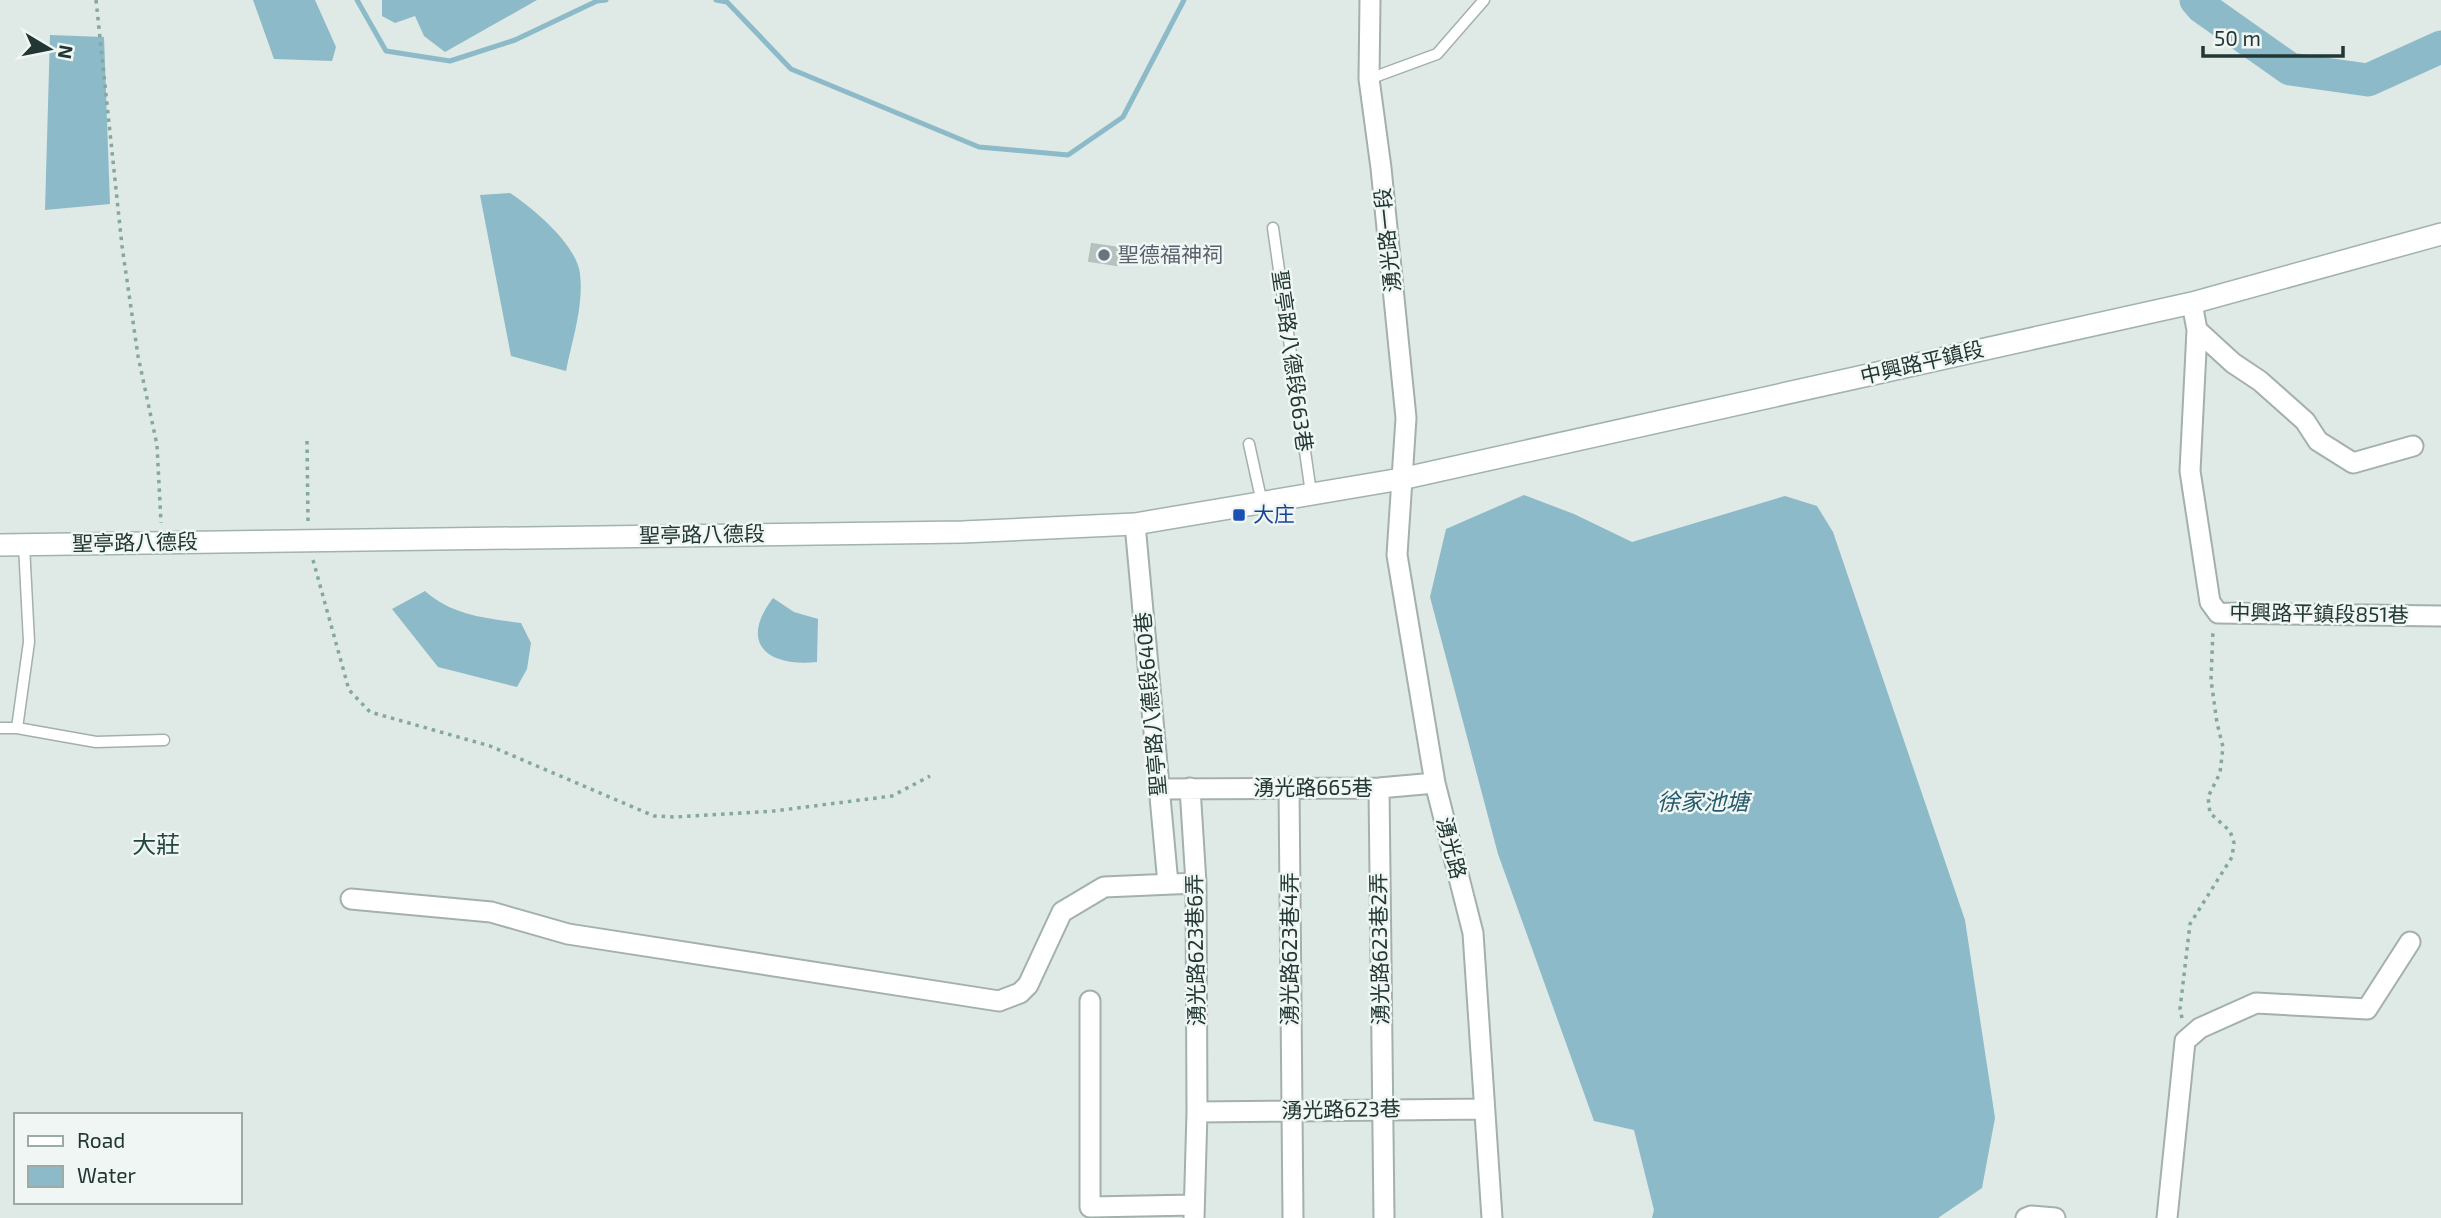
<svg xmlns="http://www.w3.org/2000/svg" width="2441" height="1218" font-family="'Exo 2','Noto Sans TC',sans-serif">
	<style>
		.water { fill: #8dbac8 }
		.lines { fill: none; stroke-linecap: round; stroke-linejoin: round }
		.stream { stroke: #8dbac8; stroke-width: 5 }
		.river { stroke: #8dbac8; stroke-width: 33 }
		.building { fill: #b5c3be; stroke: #b3c1bc; stroke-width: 2 }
		.lane-casing { stroke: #a3b0ac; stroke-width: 13 }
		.street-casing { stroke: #a3b0ac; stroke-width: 23 }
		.secondary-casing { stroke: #a0b3ae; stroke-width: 24 }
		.path { stroke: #83a8a0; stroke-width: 3.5; stroke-dasharray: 3.5 5; stroke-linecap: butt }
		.lane { stroke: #fff; stroke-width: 10 }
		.street { stroke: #fff; stroke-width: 19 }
		.secondary { stroke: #fff; stroke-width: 21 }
		.worship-dot { fill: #6b7280; stroke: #eff6f3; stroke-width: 2.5 }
		.transit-dot { fill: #1a4fb4; stroke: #eff6f3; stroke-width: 2.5 }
		.labels { text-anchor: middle; stroke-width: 5; stroke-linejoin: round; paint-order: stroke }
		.street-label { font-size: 21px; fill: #223733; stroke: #eff6f3 }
		.worship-label { font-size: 21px; fill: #5b616d; stroke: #eff6f3; text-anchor: start }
		.transit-label { font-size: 21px; fill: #164399; stroke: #eff6f3; text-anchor: start }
		.water-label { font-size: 23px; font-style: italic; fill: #24596b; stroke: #eff6f3 }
		.quarter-label { font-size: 24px; fill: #214640; stroke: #eff6f3 }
	</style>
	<rect width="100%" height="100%" fill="#dfe9e5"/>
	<path class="water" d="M 253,0 L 315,0 L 336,47 L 332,61 L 274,59 Z
		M 382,0 L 537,0 L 445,52 L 424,36 L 415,16 L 395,23 L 382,16 Z
		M 50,35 L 104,37 L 110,204 L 45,210 Z
		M 510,193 C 534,209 577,245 580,274 C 584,305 572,341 566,371 L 511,356 L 480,195 Z
		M 1524,495 L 1574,514 L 1632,542 L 1785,496 L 1817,506 L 1833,532 L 1965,920 L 1995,1118 L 1982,1188 L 1938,1218 L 1652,1218 L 1654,1210 L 1634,1130 L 1594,1121 L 1498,854 L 1430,597 L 1446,529 Z
		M 425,591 C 453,616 486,618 521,623 L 531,643 L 527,669 L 517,687 L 438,667 L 392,609 Z
		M 773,598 L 794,612 L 818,619 L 817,662 C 768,667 738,644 773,598 Z"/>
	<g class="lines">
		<path class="stream" d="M 357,0 L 386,51 L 450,61 L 515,40 L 597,1 L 606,0
			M 716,0 L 727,2 L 791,69 L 979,147 L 1068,155 L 1123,117 L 1184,0"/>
		<path class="river" d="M 2196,0 L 2202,7 L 2290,69 L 2368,80 L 2441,47"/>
	</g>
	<path class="building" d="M 1092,244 L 1120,248 L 1117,265 L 1089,261 Z"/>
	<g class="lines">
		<defs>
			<path id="lane" d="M 1369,79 L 1437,54 L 1484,0
				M 1273,228 L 1311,493
				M 1249,444 L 1262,503
				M 0,728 L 17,728 L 96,742 L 164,740
				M 17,728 L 29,642 L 24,545"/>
			<path id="street" d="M 1370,0 L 1369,79 L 1381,168 L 1406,418 L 1397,555 L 1435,783 L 1473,933 L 1492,1218
				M 2192,303 L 2197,330 L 2190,471 L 2210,602 L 2218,613 L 2441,616
				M 2197,330 L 2233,363 L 2260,381 L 2305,421 L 2318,441 L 2353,463 L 2413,446
				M 1135,524 L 1168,884
				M 1289,787 L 1293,1218
				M 1190,788 L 1196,883 L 1197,1112 L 1194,1218
				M 1379,788 L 1384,1218
				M 1158,789 L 1379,788 L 1435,783
				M 351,899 L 491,912 L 568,934 L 999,1001 L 1020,993 L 1028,985 L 1062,912 L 1104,887 L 1196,883
				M 1090,1001 L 1090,1207 L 1194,1205
				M 1197,1112 L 1484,1109
				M 2026,1218 L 2031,1216 L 2055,1218
				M 2167,1218 L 2185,1041 L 2200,1028 L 2256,1003 L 2367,1009 L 2410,942"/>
			<path id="secondary" d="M 0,545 L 963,532 L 1135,524 L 1401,479 L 2192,303 L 2441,234"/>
		</defs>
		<use href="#lane" class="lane-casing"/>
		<use href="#street" class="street-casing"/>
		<use href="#secondary" class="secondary-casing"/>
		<path class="path" d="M 96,0 L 122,246 L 138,356 L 157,445 L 161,523
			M 307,441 L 308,521
			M 313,560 L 349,690 L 370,712 L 490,746 L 654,816 L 676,817 L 774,811 L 892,796 L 930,776
			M 2182,1018 L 2180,1009 L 2190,924 L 2232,857 L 2234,843 L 2230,831 L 2210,813 L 2208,797 L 2220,773 L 2223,747 L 2217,723 L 2211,680 L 2213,629"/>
		<use href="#lane" class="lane"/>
		<use href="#street" class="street"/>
		<use href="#secondary" class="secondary"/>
	</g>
	<circle class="worship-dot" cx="1104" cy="255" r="7"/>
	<rect class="transit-dot" x="1232" y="508" width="14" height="14" rx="3.5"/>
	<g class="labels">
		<g class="street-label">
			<text transform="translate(1388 240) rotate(-96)" y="7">湧光路一段</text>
			<text transform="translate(1292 361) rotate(82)" y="7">聖亭路八德段663巷</text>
			<text transform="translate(1922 363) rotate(-13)" y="7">中興路平鎮段</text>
			<text transform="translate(702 535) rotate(-1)" y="7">聖亭路八德段</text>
			<text transform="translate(135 543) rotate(-1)" y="7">聖亭路八德段</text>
			<text transform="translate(2319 614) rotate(1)" y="7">中興路平鎮段851巷</text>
			<text transform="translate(1151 704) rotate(-95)" y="7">聖亭路八德段640巷</text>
			<text x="1313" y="795">湧光路665巷</text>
			<text transform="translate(1451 848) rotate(76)" y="7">湧光路</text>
			<text transform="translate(1290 949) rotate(-90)" y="7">湧光路623巷4弄</text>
			<text transform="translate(1380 949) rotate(-91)" y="7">湧光路623巷2弄</text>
			<text transform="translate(1196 950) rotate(-91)" y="7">湧光路623巷6弄</text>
			<text transform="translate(1341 1110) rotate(-1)" y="7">湧光路623巷</text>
		</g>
		<g class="worship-label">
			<text x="1118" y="262">聖德福神祠</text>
		</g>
		<g class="transit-label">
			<text x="1253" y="522">大庄</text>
		</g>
		<g class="water-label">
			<text x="1703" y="810">徐家池塘</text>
		</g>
		<g class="quarter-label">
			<text x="156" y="853">大莊</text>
		</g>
	</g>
	<rect x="14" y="1113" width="228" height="91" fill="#eff6f3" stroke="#9daaa6" stroke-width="2"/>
	<rect x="28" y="1136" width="35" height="10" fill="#ffffff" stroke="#9daaa6" stroke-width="2"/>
	<text x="77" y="1148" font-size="21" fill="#223733">Road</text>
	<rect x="28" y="1166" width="35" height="21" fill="#8dbac8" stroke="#9daaa6" stroke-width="2"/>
	<text x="77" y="1183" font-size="21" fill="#223733">Water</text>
	<g transform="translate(49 49) rotate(100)" stroke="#eff6f3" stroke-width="5" paint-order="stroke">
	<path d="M0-5L12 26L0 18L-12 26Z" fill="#223733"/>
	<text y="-10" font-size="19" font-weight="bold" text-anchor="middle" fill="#223733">N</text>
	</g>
	<path d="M2203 46v10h140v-10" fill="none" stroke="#223733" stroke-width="3.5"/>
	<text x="2214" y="46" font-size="21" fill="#223733" stroke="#eff6f3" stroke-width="5" paint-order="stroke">50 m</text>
</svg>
